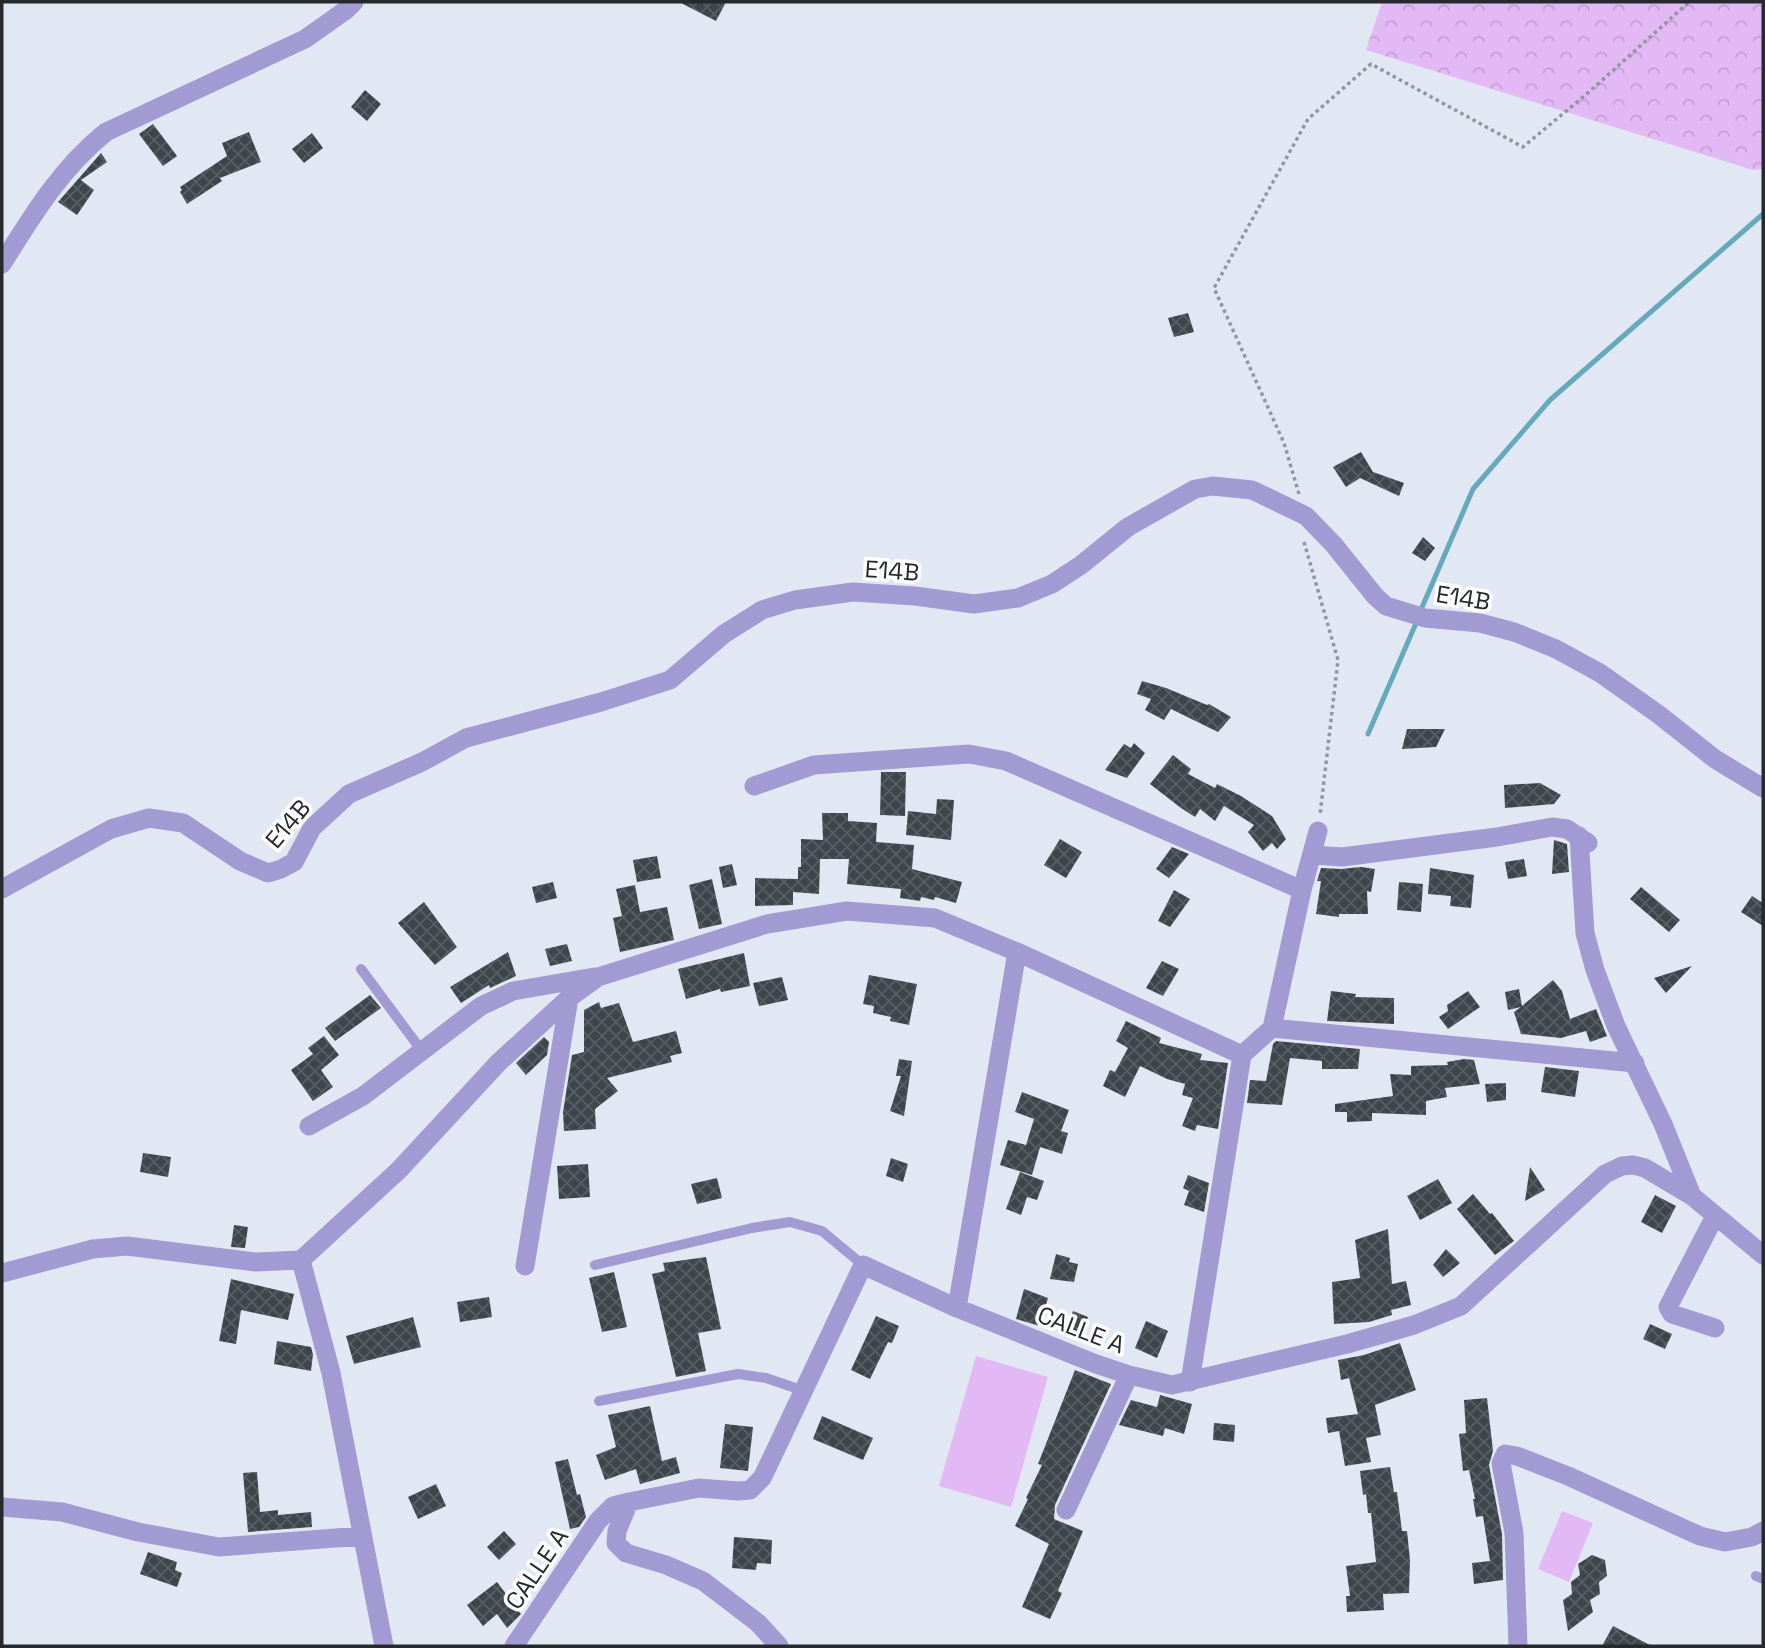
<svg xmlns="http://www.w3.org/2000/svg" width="1765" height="1648" font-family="'Space Grotesk',sans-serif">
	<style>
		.grass { fill: #e2b9f4 }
		.forest { fill: url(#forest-crowns) }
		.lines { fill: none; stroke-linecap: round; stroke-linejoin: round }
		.stream { stroke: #65aabc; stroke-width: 5 }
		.building { fill: url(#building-cross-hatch) }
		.path { stroke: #92969e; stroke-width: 3.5; stroke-dasharray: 3.5 3.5; stroke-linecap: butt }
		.lane { stroke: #a29ad3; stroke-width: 10 }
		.street { stroke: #a29ad3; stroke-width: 19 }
		.labels { text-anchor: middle; stroke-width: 7; stroke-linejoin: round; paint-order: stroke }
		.street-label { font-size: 24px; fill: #27292d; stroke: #fff }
	</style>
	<defs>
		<pattern id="forest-crowns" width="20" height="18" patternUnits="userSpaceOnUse" patternTransform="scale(1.75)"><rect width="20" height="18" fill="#e2b9f4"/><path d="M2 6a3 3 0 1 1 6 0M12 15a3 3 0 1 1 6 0" fill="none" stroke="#c29fd2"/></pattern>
		<pattern id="building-cross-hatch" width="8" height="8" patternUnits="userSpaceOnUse" patternTransform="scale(1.75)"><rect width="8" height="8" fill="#3d464d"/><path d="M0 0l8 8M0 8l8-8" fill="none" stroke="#575e64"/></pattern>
	</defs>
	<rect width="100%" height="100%" fill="#e2e8f3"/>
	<path class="grass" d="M 976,1356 L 1048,1377 L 1011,1507 L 939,1486 Z
		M 1562,1511 L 1593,1523 L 1569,1582 L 1538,1569 Z"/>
	<path class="forest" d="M 1382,2 L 1763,2 L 1763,169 L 1753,170 L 1366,50 Z"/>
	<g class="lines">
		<path class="stream" d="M 1420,612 L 1473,489 L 1550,400 L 1763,214
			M 1368,734 L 1417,621"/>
	</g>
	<path class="building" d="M 679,2 L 726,2 L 716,21 Z
		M 365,90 L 381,104 L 367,121 L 351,107 Z
		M 153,124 L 177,156 L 163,166 L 139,134 Z
		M 249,132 L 261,162 L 220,178 L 222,181 L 187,204 L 180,192 L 182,190 L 180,187 L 227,156 L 222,143 Z
		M 312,133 L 323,148 L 304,163 L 292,149 Z
		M 101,153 L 107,162 L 81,180 L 94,190 L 77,215 L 58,202 Z
		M 1188,313 L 1194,332 L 1174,337 L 1168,318 Z
		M 1361,452 L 1373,472 L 1404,483 L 1399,496 L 1360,478 L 1346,487 L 1333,467 Z
		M 1423,537 L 1435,548 L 1425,561 L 1412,553 Z
		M 1142,681 L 1166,688 L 1207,705 L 1209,704 L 1231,717 L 1218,732 L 1171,709 L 1164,720 L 1145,710 L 1151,699 L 1137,694 Z
		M 1407,729 L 1445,729 L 1436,747 L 1402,749 Z
		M 1134,743 L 1145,753 L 1127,778 L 1105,770 L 1124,744 L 1131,748 Z
		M 1173,755 L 1191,769 L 1188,774 L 1215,788 L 1217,784 L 1241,796 L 1272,816 L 1286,839 L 1277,849 L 1272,843 L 1263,851 L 1248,832 L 1254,825 L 1224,806 L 1215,821 L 1200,809 L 1195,817 L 1181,808 L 1150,784 Z
		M 881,772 L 906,772 L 905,816 L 880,815 Z
		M 1540,783 L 1561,795 L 1554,804 L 1505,808 L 1504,785 Z
		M 937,799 L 954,800 L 951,840 L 906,835 L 908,811 L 936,814 Z
		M 822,813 L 848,813 L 848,821 L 877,823 L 876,842 L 914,845 L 912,869 L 962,882 L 956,903 L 935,897 L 934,900 L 921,897 L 920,901 L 900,898 L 901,889 L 847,884 L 849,859 L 820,859 L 819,894 L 793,892 L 793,905 L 755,906 L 755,878 L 798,879 L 798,867 L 801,867 L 801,839 L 823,840 Z
		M 1060,839 L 1082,852 L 1066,878 L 1044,865 Z
		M 1554,840 L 1567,844 L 1569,872 L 1552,874 Z
		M 1172,847 L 1189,854 L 1169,878 L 1156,869 Z
		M 657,856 L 661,878 L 637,882 L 633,860 Z
		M 1524,859 L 1527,876 L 1508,879 L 1505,862 Z
		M 732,864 L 737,885 L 723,888 L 719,867 Z
		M 1361,867 L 1375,869 L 1371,892 L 1367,891 L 1368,914 L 1339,914 L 1339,917 L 1316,914 L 1321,881 L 1317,881 L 1321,868 L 1341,869 Z
		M 1430,868 L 1474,875 L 1471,908 L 1450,906 L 1451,896 L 1428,894 Z
		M 712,879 L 722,924 L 699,929 L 689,885 Z
		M 553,882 L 557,898 L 536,903 L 532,887 Z
		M 1399,882 L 1423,884 L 1421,912 L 1397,910 Z
		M 635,885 L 640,912 L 667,907 L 674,940 L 620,952 L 613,918 L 622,916 L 616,889 Z
		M 1641,887 L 1680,920 L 1669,932 L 1630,899 Z
		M 1174,890 L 1190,899 L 1170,927 L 1158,921 Z
		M 1752,896 L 1763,903 L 1763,926 L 1741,912 Z
		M 424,902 L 457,947 L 435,965 L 398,923 Z
		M 567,944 L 572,961 L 550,966 L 545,949 Z
		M 508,952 L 516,976 L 490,988 L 489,985 L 461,1003 L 450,987 Z
		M 744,953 L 750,986 L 721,992 L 720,989 L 686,999 L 678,969 Z
		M 1162,961 L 1179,969 L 1163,996 L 1146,988 Z
		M 1692,966 L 1666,993 L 1654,978 Z
		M 869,975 L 917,984 L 909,1025 L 890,1021 L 891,1017 L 873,1013 L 874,1006 L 863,1004 Z
		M 782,977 L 788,1000 L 759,1006 L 753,983 Z
		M 1553,980 L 1562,991 L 1570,1019 L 1596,1009 L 1607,1036 L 1590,1042 L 1586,1031 L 1561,1038 L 1521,1034 L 1514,1012 L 1521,1007 L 1508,1010 L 1505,992 L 1519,989 L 1522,1006 Z
		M 1331,991 L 1356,994 L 1355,997 L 1394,998 L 1394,1024 L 1327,1021 Z
		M 1468,991 L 1480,1007 L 1448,1029 L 1439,1017 L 1448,1011 L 1447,1005 Z
		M 370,995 L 381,1008 L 335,1041 L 325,1028 Z
		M 599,1002 L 601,1008 L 619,1003 L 633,1042 L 676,1031 L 682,1053 L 670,1056 L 672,1062 L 607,1078 L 618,1091 L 595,1109 L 596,1129 L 564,1131 L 563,1112 L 572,1055 L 584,1052 L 584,1010 Z
		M 1126,1021 L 1161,1038 L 1159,1043 L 1202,1054 L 1200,1060 L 1228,1063 L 1218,1129 L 1197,1125 L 1195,1131 L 1182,1126 L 1193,1098 L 1182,1095 L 1185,1084 L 1167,1079 L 1140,1066 L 1125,1097 L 1103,1086 L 1110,1070 L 1115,1072 L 1128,1048 L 1116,1041 Z
		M 324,1036 L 339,1055 L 321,1070 L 333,1087 L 313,1101 L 291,1070 L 313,1054 L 308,1048 Z
		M 544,1037 L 549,1042 L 547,1055 L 526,1075 L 516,1063 Z
		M 1276,1041 L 1360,1049 L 1358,1069 L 1322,1069 L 1322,1061 L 1290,1058 L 1282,1105 L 1247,1103 L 1250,1080 L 1266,1081 L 1273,1044 Z
		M 899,1059 L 912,1061 L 904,1116 L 890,1111 L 901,1076 L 896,1076 Z
		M 1464,1059 L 1474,1060 L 1480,1084 L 1445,1088 L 1447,1097 L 1426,1101 L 1426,1115 L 1372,1113 L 1372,1121 L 1347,1122 L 1347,1112 L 1335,1112 L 1335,1104 L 1393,1096 L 1390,1074 L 1411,1075 L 1411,1066 L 1448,1065 L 1447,1062 Z
		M 1545,1067 L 1579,1071 L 1575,1097 L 1541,1092 Z
		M 1506,1083 L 1506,1100 L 1487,1102 L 1485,1084 Z
		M 1022,1092 L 1069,1110 L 1061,1131 L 1068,1133 L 1062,1154 L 1040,1147 L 1032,1175 L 1000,1165 L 1008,1140 L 1026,1145 L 1034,1119 L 1015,1112 Z
		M 143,1153 L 171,1157 L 168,1177 L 140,1172 Z
		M 891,1158 L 908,1164 L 903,1182 L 886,1176 Z
		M 588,1164 L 590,1197 L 559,1199 L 557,1166 Z
		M 1530,1167 L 1545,1190 L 1525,1201 Z
		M 1020,1172 L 1044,1181 L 1037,1200 L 1027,1197 L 1021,1215 L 1006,1209 Z
		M 1188,1175 L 1209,1183 L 1204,1212 L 1184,1205 L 1189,1191 L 1183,1188 Z
		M 717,1178 L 722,1198 L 697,1204 L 691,1184 Z
		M 1438,1179 L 1452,1203 L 1420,1220 L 1407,1196 Z
		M 1473,1194 L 1490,1214 L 1492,1213 L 1514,1241 L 1495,1255 L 1457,1209 Z
		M 1655,1195 L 1676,1206 L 1662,1233 L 1641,1222 Z
		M 234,1225 L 248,1227 L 245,1248 L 231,1247 Z
		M 1388,1229 L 1392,1284 L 1406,1281 L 1411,1305 L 1391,1310 L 1392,1315 L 1369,1322 L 1334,1324 L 1332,1282 L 1360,1278 L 1355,1240 Z
		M 1446,1249 L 1460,1263 L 1443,1277 L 1433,1265 Z
		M 1056,1254 L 1070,1258 L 1069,1262 L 1078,1264 L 1074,1282 L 1050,1279 Z
		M 706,1257 L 721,1329 L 698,1333 L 706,1371 L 676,1377 L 652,1274 L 665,1271 L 663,1263 Z
		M 614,1272 L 627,1327 L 602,1332 L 589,1278 Z
		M 231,1279 L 294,1294 L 288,1320 L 241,1310 L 236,1344 L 219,1341 Z
		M 1024,1289 L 1048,1298 L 1040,1326 L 1016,1319 Z
		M 489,1297 L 492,1317 L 460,1322 L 457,1302 Z
		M 1073,1311 L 1088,1317 L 1082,1334 L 1066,1329 Z
		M 876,1316 L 899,1326 L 892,1343 L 888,1342 L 870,1379 L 851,1370 Z
		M 413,1317 L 421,1347 L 354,1364 L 346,1336 Z
		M 1146,1321 L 1168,1331 L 1157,1358 L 1135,1348 Z
		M 1650,1324 L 1672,1334 L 1665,1349 L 1643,1339 Z
		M 277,1341 L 311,1347 L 313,1354 L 311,1371 L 274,1364 Z
		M 1400,1343 L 1416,1390 L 1375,1405 L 1381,1435 L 1366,1438 L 1371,1462 L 1345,1466 L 1339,1431 L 1328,1433 L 1326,1418 L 1358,1414 L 1349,1378 L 1341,1380 L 1338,1360 L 1364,1355 Z
		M 1075,1370 L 1111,1384 L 1055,1505 L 1054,1519 L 1083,1531 L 1058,1591 L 1062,1593 L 1050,1619 L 1022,1607 L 1049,1544 L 1015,1526 L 1028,1499 L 1026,1498 L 1042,1465 L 1038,1464 Z
		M 1160,1395 L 1192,1404 L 1184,1434 L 1165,1428 L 1163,1436 L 1119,1425 L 1131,1400 L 1157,1407 Z
		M 1487,1398 L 1493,1451 L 1489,1465 L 1502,1534 L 1503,1580 L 1474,1584 L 1472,1563 L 1490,1561 L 1483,1516 L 1476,1517 L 1473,1499 L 1475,1499 L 1469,1470 L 1463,1471 L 1459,1434 L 1466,1433 L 1464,1400 Z
		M 650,1406 L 662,1461 L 676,1457 L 680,1473 L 640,1484 L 636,1469 L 605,1480 L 596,1455 L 616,1447 L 608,1415 Z
		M 822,1416 L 873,1438 L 863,1460 L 813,1439 Z
		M 1214,1423 L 1235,1425 L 1234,1442 L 1213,1440 Z
		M 725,1424 L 753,1427 L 748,1471 L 720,1468 Z
		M 568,1459 L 577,1495 L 580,1494 L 586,1517 L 579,1527 L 570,1529 L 555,1462 Z
		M 1390,1467 L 1394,1492 L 1397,1492 L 1402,1531 L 1407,1531 L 1410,1560 L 1409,1593 L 1383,1594 L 1384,1610 L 1347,1612 L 1346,1596 L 1350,1596 L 1346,1566 L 1376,1562 L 1371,1513 L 1368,1513 L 1366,1494 L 1363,1495 L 1360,1471 Z
		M 257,1472 L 260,1512 L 278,1510 L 278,1515 L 311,1512 L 312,1527 L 248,1532 L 243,1473 Z
		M 436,1484 L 446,1506 L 418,1519 L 408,1497 Z
		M 504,1531 L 516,1544 L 499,1560 L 487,1547 Z
		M 734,1537 L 772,1540 L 771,1564 L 757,1563 L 756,1570 L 732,1568 Z
		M 148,1552 L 177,1562 L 175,1570 L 182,1573 L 177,1587 L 140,1574 Z
		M 1592,1555 L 1605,1560 L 1607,1576 L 1599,1582 L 1600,1594 L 1590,1600 L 1593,1612 L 1568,1631 L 1563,1600 L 1572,1594 L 1571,1582 L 1580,1575 L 1578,1564 Z
		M 497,1582 L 521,1614 L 507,1628 L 497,1614 L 483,1626 L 467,1605 Z
		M 1613,1626 L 1652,1646 L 1602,1646 Z"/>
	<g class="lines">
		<path class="path" d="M 1299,494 L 1284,443 L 1214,288 L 1308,119 L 1371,64 L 1523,147 L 1589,92 L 1689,2
			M 1304,542 L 1338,660 L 1320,815"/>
		<path class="lane" d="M 361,969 L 422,1051
			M 595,1265 L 752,1228 L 790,1222 L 822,1231 L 863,1265
			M 599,1401 L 738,1374 L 766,1378 L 804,1391
			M 1756,1576 L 1763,1579"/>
		<path class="street" d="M 2,264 C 32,216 61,168 106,132 L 305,39 L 346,10 L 354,2
			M 754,786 L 814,765 L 969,754 L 1006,761 L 1302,890
			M 1579,836 L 1585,933 L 1595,970 L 1616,1026 L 1663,1124 L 1692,1196
			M 1313,855 L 1342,857 L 1497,837 L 1552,827 L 1567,829 L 1588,843
			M 2,889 L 111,829 L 149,818 L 183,823 L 240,861 L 268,873 L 281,869 L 294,862 L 312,828 L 349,794 L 422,762 L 466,738 L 601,702 L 670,680 L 724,634 L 762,610 L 795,600 L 853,592 L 915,596 L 974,604 L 1018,598 L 1052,584 L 1081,565 L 1128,527 L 1195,489 L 1213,486 L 1252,490 L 1306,516 L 1334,545 L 1375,596 L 1386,606 L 1425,618 L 1480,623 L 1514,632 L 1556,649 L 1600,673 L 1658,714 L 1715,759 L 1763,788
			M 1272,1028 L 1635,1063
			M 309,1126 L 363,1096 L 481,1006 L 513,991 L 594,977
			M 1715,1216 L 1668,1307 L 1672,1314 L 1715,1328
			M 525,1266 L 569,998
			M 2,1273 L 93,1249 L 127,1246 L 256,1262 L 301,1260
			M 957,1308 L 1017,952
			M 1190,1382 L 1242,1055 L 1272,1028 L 1302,890 L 1318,831
			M 629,1502 L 617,1531 L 616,1543 L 626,1553 L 666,1565 L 703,1581 L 758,1623 L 779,1646
			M 2,1507 L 62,1512 L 138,1532 L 219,1547 L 362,1536
			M 1066,1510 L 1129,1375
			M 384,1646 L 331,1373 L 301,1260 L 399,1170 L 499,1062 L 569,998 L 598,977 L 767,924 L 847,911 L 935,918 L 1017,952 L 1242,1055
			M 514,1646 L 598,1521 L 613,1506 L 629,1502 L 699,1488 L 738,1491 L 750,1490 L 762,1478 L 766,1470 L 863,1265 L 957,1308 L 1096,1364 L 1129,1375 L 1172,1385 L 1347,1344 L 1414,1325 L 1461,1306 L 1605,1174 L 1622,1166 L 1633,1165 L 1645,1168 L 1692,1196 L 1763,1255
			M 1518,1646 L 1514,1533 L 1501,1463 L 1505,1454 L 1517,1456 L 1568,1476 L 1700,1536 L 1725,1542 L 1752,1537 L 1763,1531"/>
	</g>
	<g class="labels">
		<g class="street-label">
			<text transform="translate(892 571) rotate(4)" y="8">E14B</text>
			<text transform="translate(1463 598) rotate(9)" y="8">E14B</text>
			<text transform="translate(288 824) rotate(-50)" y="8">E14B</text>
			<text transform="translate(1081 1330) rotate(21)" y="8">CALLE A</text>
			<text transform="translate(537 1569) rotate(-56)" y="8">CALLE A</text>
		</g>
	</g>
	<rect width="1765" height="1648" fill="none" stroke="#27292d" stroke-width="7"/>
</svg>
